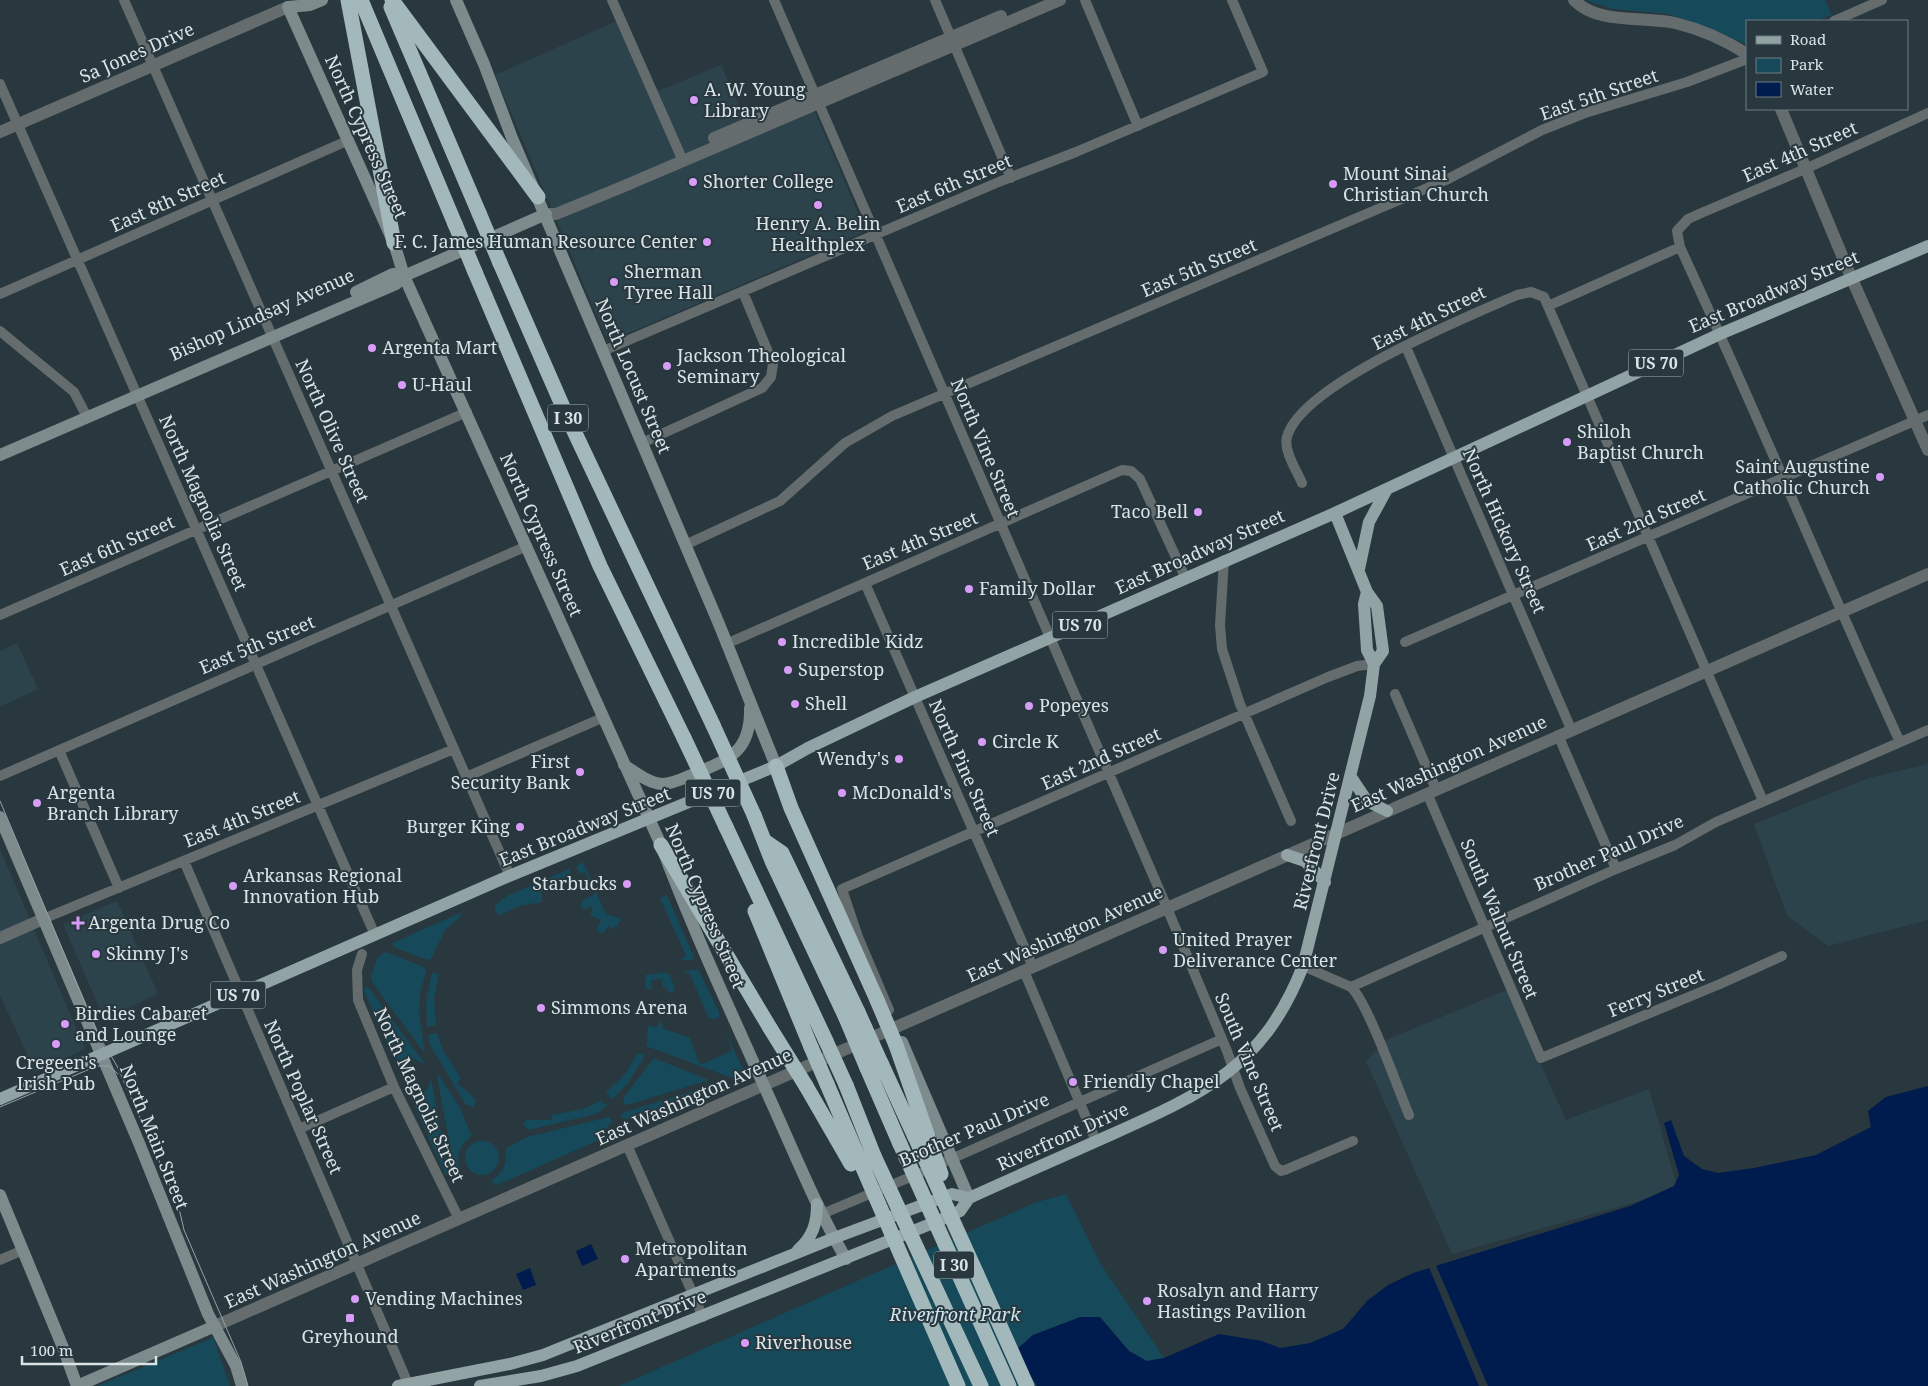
<svg xmlns="http://www.w3.org/2000/svg" width="1928" height="1386" font-family="'Noto Serif',serif">
	<style>
		.built { fill: #2c434c }
		.green { fill: #164959 }
		.water { fill: #001b4e }
		.pier { fill: #28383e }
		.lines { fill: none; stroke-linecap: round; stroke-linejoin: round }
		.minor { stroke: #646c6d; stroke-width: 10 }
		.tertiary { stroke: #646c6d; stroke-width: 12 }
		.secondary { stroke: #7d8b8d; stroke-width: 12 }
		.primary { stroke: #91a3a4; stroke-width: 12 }
		.motorway { stroke: #a2b8ba; stroke-width: 15 }
		.tram { stroke: #96a2a6; stroke-width: 1 }
		.motorway-bridge { stroke: #a2b8ba; stroke-width: 15 }
		.poi-dot { fill: #d89bf8; stroke: #28383e; stroke-width: 2 }
		.labels { text-anchor: middle; stroke-width: 4; stroke-linejoin: round; paint-order: stroke }
		.shield { fill: #28383e; stroke: #a5b0b4; stroke-width: 1 }
		.shield-label { font-size: 16px; font-weight: bold; fill: #dae4e7 }
		.street-label { font-size: 18px; fill: #dae4e7; stroke: #28383e }
		.poi-label { font-size: 18px; fill: #dae4e7; stroke: #28383e; text-anchor: start }
		.park-label { font-size: 18px; font-style: italic; fill: #cde7f1; stroke: #28383e }
	</style>
	<rect width="100%" height="100%" fill="#28383e"/>
	<path class="built" d="M 617,21 L 648,95 L 721,65 L 751,135 L 811,109 L 816,114 L 865,230 L 864,232 L 622,336 L 611,338 L 605,335 L 495,75 Z
		M 17,643 L 38,689 L 0,707 L 0,651 Z
		M 1928,764 L 1928,920 L 1828,946 L 1787,915 L 1754,824 L 1869,778 Z
		M 0,849 L 85,1049 L 35,1072 L 0,995 Z
		M 117,901 L 158,994 L 104,1019 L 63,924 Z
		M 1507,990 L 1566,1120 L 1649,1089 L 1678,1190 L 1452,1254 L 1366,1061 L 1388,1039 Z"/>
	<path class="green" d="M 1585,0 L 1825,0 L 1832,15 L 1815,21 L 1747,21 L 1747,45 L 1726,35 L 1669,14 L 1613,9 Z
		M 583,862 L 606,914 L 622,919 L 613,930 L 609,926 L 602,934 L 596,929 L 601,920 L 590,915 L 593,907 L 589,906 L 588,910 L 580,907 L 583,900 L 595,894 L 585,872 L 580,874 L 576,866 Z
		M 569,869 L 572,877 L 542,890 L 542,902 L 519,906 L 499,916 L 495,910 L 495,905 L 507,896 Z
		M 667,895 L 693,955 L 693,960 L 680,960 L 686,956 L 660,898 Z
		M 460,913 L 462,915 L 445,930 L 431,959 L 427,960 L 394,947 L 392,943 Z
		M 386,952 L 424,967 L 426,971 L 420,993 L 419,1013 L 425,1054 L 372,982 L 371,976 L 377,958 Z
		M 698,969 L 719,1012 L 719,1018 L 713,1019 L 708,1017 L 690,974 L 683,972 Z
		M 665,972 L 670,975 L 675,988 L 673,992 L 668,993 L 667,988 L 663,988 L 662,979 L 651,980 L 652,989 L 646,989 L 645,975 Z
		M 432,973 L 439,974 L 434,999 L 436,1025 L 427,1027 L 426,1000 Z
		M 366,986 L 369,988 L 425,1064 L 411,1058 L 398,1060 L 393,1057 L 364,991 Z
		M 659,1022 L 663,1024 L 662,1028 L 690,1038 L 699,1063 L 702,1064 L 732,1051 L 725,1031 L 743,1069 L 742,1076 L 735,1079 L 646,1046 C 649,1038 646,1032 649,1025 L 656,1028 Z
		M 437,1033 L 444,1052 L 461,1078 L 457,1083 L 476,1099 L 476,1102 L 473,1107 L 466,1105 L 430,1045 L 428,1035 Z
		M 638,1053 L 643,1054 L 644,1058 L 628,1083 L 612,1100 L 606,1092 L 625,1074 Z
		M 653,1059 L 656,1059 L 709,1080 L 627,1105 L 624,1104 L 623,1098 Z
		M 439,1075 L 459,1106 L 472,1136 C 459,1145 456,1155 460,1170 L 455,1172 L 437,1077 Z
		M 431,1078 L 449,1175 L 445,1174 L 415,1107 C 415,1097 429,1094 431,1078 Z
		M 709,1086 L 713,1087 L 713,1090 L 643,1121 L 621,1118 L 622,1113 Z
		M 602,1100 L 604,1104 L 610,1103 L 596,1114 L 529,1130 L 523,1125 L 526,1120 L 552,1120 L 552,1115 L 583,1109 Z
		M 609,1117 L 613,1122 L 608,1126 L 601,1139 L 495,1186 L 492,1180 C 504,1172 508,1163 505,1149 L 527,1137 Z
		M465 1158a17 17 0 1 1 34 0a17 17 0 1 1-34 0Z
		M 1066,1194 L 1100,1263 L 1164,1358 L 1146,1361 L 1129,1351 L 1100,1317 L 1015,1351 L 1037,1386 L 619,1386 L 1034,1203 Z
		M 213,1337 L 230,1386 L 98,1386 L 207,1340 Z"/>
	<path class="water" d="M 1928,1086 L 1928,1386 L 1037,1386 L 1015,1351 L 1033,1335 L 1080,1317 L 1100,1317 L 1129,1351 L 1147,1361 L 1164,1358 L 1219,1334 L 1262,1341 L 1280,1348 L 1310,1343 L 1343,1329 L 1368,1300 L 1388,1285 L 1413,1273 L 1630,1206 L 1674,1186 L 1679,1175 L 1664,1123 L 1671,1120 L 1684,1156 L 1702,1169 L 1718,1173 L 1754,1168 L 1816,1155 L 1871,1127 L 1868,1111 L 1886,1097 Z
		M 591,1244 L 598,1259 L 582,1266 L 576,1251 Z
		M 530,1268 L 536,1285 L 523,1290 L 516,1274 Z"/>
	<path class="pier" d="M 1435,1263 L 1488,1386 L 1479,1386 L 1428,1265 Z"/>
	<g class="lines">
		<path class="minor" d="M 124,0 L 510,876
			M 612,0 L 683,161
			M 774,0 L 1162,896 L 1227,1051 L 1240,1088 L 1275,1166 L 1281,1171 L 1285,1170 L 1353,1141
			M 935,0 L 1011,178
			M 1085,0 L 1138,126
			M 1834,21 L 1882,0
			M 0,84 L 375,935
			M 0,294 L 349,140
			M 1548,306 L 1680,247
			M 0,331 L 74,392 L 87,417
			M 1406,347 L 1571,729
			M 603,351 L 1001,181 L 1076,152 L 1263,72 L 1232,0
			M 642,443 L 762,388 L 771,377 L 773,364 L 743,292
			M 1302,483 C 1297,471 1283,450 1287,437 C 1301,384 1467,317 1517,295 L 1531,292 L 1544,297 L 1763,801
			M 685,545 L 780,501 L 845,443 L 892,416 L 1446,180 L 1542,130 L 1585,113 L 1687,82 L 1747,59
			M 1224,560 L 1220,625 L 1222,649 L 1240,704 L 1291,821
			M 865,583 L 1033,967
			M 0,615 L 467,412
			M 1405,642 L 1928,415
			M 726,644 L 1122,470 L 1131,471 L 1140,479 L 1185,577
			M 1395,694 L 1436,789
			M 1558,735 L 1616,869
			M 1900,742 C 1825,578 1756,411 1680,247 L 1677,231 L 1688,219 L 1699,214 L 1805,169 L 1928,113
			M 59,750 L 119,888
			M 0,776 L 527,546
			M 466,777 L 602,718
			M 1427,793 L 1541,1058 L 1720,984 L 1782,956
			M 184,861 L 409,1386
			M 43,919 L 454,749
			M 362,954 L 357,970 L 358,1000 L 394,1087 L 459,1219
			M 1303,966 L 1351,987 L 1616,869 L 1675,845 L 1716,822 L 1928,730
			M 1024,971 L 1096,1141
			M 1351,987 C 1368,1003 1398,1089 1409,1115
			M 889,1010 L 858,937 L 842,889 L 1328,677 L 1357,666 L 1374,664
			M 299,1129 L 394,1087
			M 627,1145 L 703,1317
			M 933,1167 L 1222,1039
			M 822,1214 L 920,1173
			M 0,1260 L 23,1250"/>
		<path class="tertiary" d="M 1574,0 C 1598,25 1644,16 1675,23 C 1700,29 1725,40 1747,54
			M 1781,109 L 1851,277 L 1928,450
			M 0,132 L 288,7
			M 714,138 L 1001,16
			M 546,214 L 556,214 L 622,187 L 1060,0
			M 0,938 L 43,919
			M 215,1326 L 1928,574"/>
		<path class="secondary" d="M 456,0 L 484,64 L 512,138 L 719,624 L 776,766
			M 288,7 L 394,243 L 404,276 L 661,845 C 693,931 732,1014 769,1097 C 794,1152 816,1207 846,1259
			M 288,7 L 310,5 L 322,0
			M 356,292 L 393,274 L 404,276
			M 0,455 L 396,284 L 404,276 L 546,214
			M 624,765 C 635,772 648,783 662,784 C 673,784 686,777 696,773 C 731,759 751,750 750,708
			M 0,817 L 139,1143 L 208,1314 L 236,1366 L 242,1386
			M 902,1042 L 969,1198
			M 0,1195 L 64,1350 L 77,1386
			M 77,1386 L 215,1326"/>
		<path class="primary" d="M 1335,513 L 1367,592 L 1377,606 L 1383,651 L 1374,664
			M 1359,569 L 1369,522 L 1387,489
			M 1351,777 L 1367,801 L 1387,811
			M 1287,855 L 1305,861 L 1325,882
			M 0,1099 L 502,879 L 776,766 L 808,748 L 915,697 L 1335,513 L 1720,334 L 1928,246
			M 798,1250 C 813,1237 817,1223 817,1204
			M 398,1386 L 510,1364 L 543,1355 L 834,1238 L 952,1194 L 969,1198
			M 480,1386 L 541,1376 L 577,1366 L 938,1221 L 960,1211 L 969,1198 C 1015,1177 1061,1157 1108,1136 C 1202,1094 1263,1068 1303,966 L 1370,696 L 1374,664 L 1367,650 L 1364,604 L 1367,592"/>
		<path class="motorway" d="M 348,0 L 394,243
			M 361,0 L 455,224
			M 392,0 L 538,197
			M 391,7 L 479,213
			M 500,263 L 566,414 L 713,725
			M 475,272 L 600,566 L 684,738
			M 776,766 L 791,808 L 877,1000
			M 754,815 L 772,861 L 846,1018
			M 726,827 L 826,1041
			M 766,842 L 782,853 L 858,1012
			M 661,845 L 770,1028
			M 755,911 L 811,1047
			M 896,1045 L 927,1134
			M 881,1063 L 915,1137
			M 867,1068 L 900,1144
			M 827,1084 L 860,1161
			M 846,1085 L 874,1156
			M 806,1086 L 851,1164
			M 976,1272 L 1027,1386"/>
		<path class="tram" d="M 0,801 L 98,1034 L 117,1066 L 164,1172 L 178,1204 L 184,1230 L 241,1362 L 248,1386
			M 0,1107 L 97,1066 L 109,1066 L 118,1074"/>
		<path class="motorway-bridge" d="M 479,213 L 500,263
			M 455,224 L 475,272
			M 713,725 L 754,815
			M 684,738 L 726,827
			M 877,1000 L 896,1045
			M 858,1012 L 881,1063
			M 846,1018 L 867,1068
			M 770,1028 L 806,1086
			M 826,1041 L 846,1085
			M 811,1047 L 827,1084
			M 927,1134 L 941,1174
			M 915,1137 L 976,1272
			M 900,1144 L 1009,1386
			M 874,1156 L 981,1386
			M 860,1161 L 958,1386"/>
	</g>
	<g class="poi-dot">
		<circle cx="694" cy="100" r="5"/>
		<circle cx="693" cy="182" r="5"/>
		<circle cx="1333" cy="184" r="5"/>
		<circle cx="818" cy="205" r="5"/>
		<circle cx="707" cy="242" r="5"/>
		<circle cx="614" cy="282" r="5"/>
		<circle cx="372" cy="348" r="5"/>
		<circle cx="667" cy="366" r="5"/>
		<circle cx="402" cy="385" r="5"/>
		<circle cx="1567" cy="442" r="5"/>
		<circle cx="1880" cy="477" r="5"/>
		<circle cx="1198" cy="512" r="5"/>
		<circle cx="969" cy="589" r="5"/>
		<circle cx="782" cy="642" r="5"/>
		<circle cx="788" cy="670" r="5"/>
		<circle cx="795" cy="704" r="5"/>
		<circle cx="1029" cy="706" r="5"/>
		<circle cx="982" cy="742" r="5"/>
		<circle cx="899" cy="759" r="5"/>
		<circle cx="580" cy="772" r="5"/>
		<circle cx="842" cy="793" r="5"/>
		<circle cx="37" cy="803" r="5"/>
		<circle cx="520" cy="827" r="5"/>
		<circle cx="627" cy="884" r="5"/>
		<circle cx="233" cy="886" r="5"/>
		<path d="M75.5 915.5h5v5h5v5h-5v5h-5v-5h-5v-5h5z"/>
		<circle cx="1163" cy="950" r="5"/>
		<circle cx="96" cy="954" r="5"/>
		<circle cx="541" cy="1008" r="5"/>
		<circle cx="65" cy="1024" r="5"/>
		<circle cx="56" cy="1044" r="5"/>
		<circle cx="1073" cy="1082" r="5"/>
		<circle cx="625" cy="1259" r="5"/>
		<circle cx="355" cy="1299" r="5"/>
		<circle cx="1147" cy="1301" r="5"/>
		<rect x="345" y="1313" width="10" height="10" rx="2.5"/>
		<circle cx="745" cy="1343" r="5"/>
	</g>
	<g class="labels">
		<g class="shield">
			<rect x="1628.5" y="349.5" width="55" height="27" rx="4"/>
			<rect x="548" y="404.5" width="40" height="27" rx="4"/>
			<rect x="1052.5" y="611.5" width="55" height="27" rx="4"/>
			<rect x="685.5" y="779.5" width="55" height="27" rx="4"/>
			<rect x="210.5" y="981.5" width="55" height="27" rx="4"/>
			<rect x="934" y="1251.5" width="40" height="27" rx="4"/>
		</g>
		<g class="shield-label">
			<text x="1656" y="369">US 70</text>
			<text x="568" y="424">I 30</text>
			<text x="1080" y="631">US 70</text>
			<text x="713" y="799">US 70</text>
			<text x="238" y="1001">US 70</text>
			<text x="954" y="1271">I 30</text>
		</g>
		<g class="street-label">
			<text transform="translate(137 53) rotate(-24)" y="6">Sa Jones Drive</text>
			<text transform="translate(1599 95) rotate(-19)" y="6">East 5th Street</text>
			<text transform="translate(366 137) rotate(66)" y="6">North Cypress Street</text>
			<text transform="translate(1800 152) rotate(-24)" y="6">East 4th Street</text>
			<text transform="translate(954 184) rotate(-23)" y="6">East 6th Street</text>
			<text transform="translate(168 202) rotate(-24)" y="6">East 8th Street</text>
			<text transform="translate(1199 268) rotate(-23)" y="6">East 5th Street</text>
			<text transform="translate(1774 292) rotate(-23)" y="6">East Broadway Street</text>
			<text transform="translate(262 315) rotate(-24)" y="6">Bishop Lindsay Avenue</text>
			<text transform="translate(1429 318) rotate(-26)" y="6">East 4th Street</text>
			<text transform="translate(633 376) rotate(67)" y="6">North Locust Street</text>
			<text transform="translate(332 431) rotate(66)" y="6">North Olive Street</text>
			<text transform="translate(985 448) rotate(67)" y="6">North Vine Street</text>
			<text transform="translate(203 503) rotate(66)" y="6">North Magnolia Street</text>
			<text transform="translate(1646 520) rotate(-24)" y="6">East 2nd Street</text>
			<text transform="translate(1504 531) rotate(66)" y="6">North Hickory Street</text>
			<text transform="translate(541 535) rotate(66)" y="6">North Cypress Street</text>
			<text transform="translate(920 541) rotate(-23)" y="6">East 4th Street</text>
			<text transform="translate(117 546) rotate(-24)" y="6">East 6th Street</text>
			<text transform="translate(1200 552) rotate(-24)" y="6">East Broadway Street</text>
			<text transform="translate(257 645) rotate(-23)" y="6">East 5th Street</text>
			<text transform="translate(1101 759) rotate(-24)" y="6">East 2nd Street</text>
			<text transform="translate(1449 764) rotate(-24)" y="6">East Washington Avenue</text>
			<text transform="translate(964 768) rotate(66)" y="6">North Pine Street</text>
			<text transform="translate(242 819) rotate(-22)" y="6">East 4th Street</text>
			<text transform="translate(585 827) rotate(-22)" y="6">East Broadway Street</text>
			<text transform="translate(1317 841) rotate(-76)" y="6">Riverfront Drive</text>
			<text transform="translate(1609 853) rotate(-24)" y="6">Brother Paul Drive</text>
			<text transform="translate(705 906) rotate(67)" y="6">North Cypress Street</text>
			<text transform="translate(1499 919) rotate(67)" y="6">South Walnut Street</text>
			<text transform="translate(1065 934) rotate(-24)" y="6">East Washington Avenue</text>
			<text transform="translate(1656 993) rotate(-22)" y="6">Ferry Street</text>
			<text transform="translate(1249 1062) rotate(67)" y="6">South Vine Street</text>
			<text transform="translate(419 1095) rotate(65)" y="6">North Magnolia Street</text>
			<text transform="translate(303 1097) rotate(66)" y="6">North Poplar Street</text>
			<text transform="translate(694 1097) rotate(-24)" y="6">East Washington Avenue</text>
			<text transform="translate(974 1130) rotate(-23)" y="6">Brother Paul Drive</text>
			<text transform="translate(154 1137) rotate(68)" y="6">North Main Street</text>
			<text transform="translate(1063 1137) rotate(-24)" y="6">Riverfront Drive</text>
			<text transform="translate(323 1260) rotate(-24)" y="6">East Washington Avenue</text>
			<text transform="translate(640 1322) rotate(-22)" y="6">Riverfront Drive</text>
		</g>
		<g class="poi-label">
			<text x="704" y="96">A. W. Young<tspan x="704" dy="21">Library</tspan></text>
			<text x="1343" y="180">Mount Sinai<tspan x="1343" dy="21">Christian Church</tspan></text>
			<text x="703" y="188">Shorter College</text>
			<text x="818" y="230" text-anchor="middle">Henry A. Belin<tspan x="818" dy="21">Healthplex</tspan></text>
			<text x="697" y="248" text-anchor="end">F. C. James Human Resource Center</text>
			<text x="624" y="278">Sherman<tspan x="624" dy="21">Tyree Hall</tspan></text>
			<text x="382" y="354">Argenta Mart</text>
			<text x="677" y="362">Jackson Theological<tspan x="677" dy="21">Seminary</tspan></text>
			<text x="412" y="391">U-Haul</text>
			<text x="1577" y="438">Shiloh<tspan x="1577" dy="21">Baptist Church</tspan></text>
			<text x="1870" y="473" text-anchor="end">Saint Augustine<tspan x="1870" dy="21">Catholic Church</tspan></text>
			<text x="1188" y="518" text-anchor="end">Taco Bell</text>
			<text x="979" y="595">Family Dollar</text>
			<text x="792" y="648">Incredible Kidz</text>
			<text x="798" y="676">Superstop</text>
			<text x="805" y="710">Shell</text>
			<text x="1039" y="712">Popeyes</text>
			<text x="992" y="748">Circle K</text>
			<text x="889" y="765" text-anchor="end">Wendy's</text>
			<text x="570" y="768" text-anchor="end">First<tspan x="570" dy="21">Security Bank</tspan></text>
			<text x="47" y="799">Argenta<tspan x="47" dy="21">Branch Library</tspan></text>
			<text x="852" y="799">McDonald's</text>
			<text x="510" y="833" text-anchor="end">Burger King</text>
			<text x="243" y="882">Arkansas Regional<tspan x="243" dy="21">Innovation Hub</tspan></text>
			<text x="617" y="890" text-anchor="end">Starbucks</text>
			<text x="88" y="929">Argenta Drug Co</text>
			<text x="1173" y="946">United Prayer<tspan x="1173" dy="21">Deliverance Center</tspan></text>
			<text x="106" y="960">Skinny J's</text>
			<text x="551" y="1014">Simmons Arena</text>
			<text x="75" y="1020">Birdies Cabaret<tspan x="75" dy="21">and Lounge</tspan></text>
			<text x="56" y="1069" text-anchor="middle">Cregeen's<tspan x="56" dy="21">Irish Pub</tspan></text>
			<text x="1083" y="1088">Friendly Chapel</text>
			<text x="635" y="1255">Metropolitan<tspan x="635" dy="21">Apartments</tspan></text>
			<text x="1157" y="1297">Rosalyn and Harry<tspan x="1157" dy="21">Hastings Pavilion</tspan></text>
			<text x="365" y="1305">Vending Machines</text>
			<text x="350" y="1343" text-anchor="middle">Greyhound</text>
			<text x="755" y="1349">Riverhouse</text>
		</g>
		<g class="park-label">
			<text x="955" y="1321">Riverfront Park</text>
		</g>
	</g>
	<rect x="1746" y="20" width="162" height="90" fill="#28383e" stroke="#6f7d82"/>
	<rect x="1756" y="36" width="25" height="8" fill="#91a3a4" stroke="#6f7d82"/>
	<text x="1790" y="45" font-size="15" fill="#dae4e7">Road</text>
	<rect x="1756" y="58" width="25" height="15" fill="#164959" stroke="#6f7d82"/>
	<text x="1790" y="70" font-size="15" fill="#dae4e7">Park</text>
	<rect x="1756" y="82" width="25" height="15" fill="#001b4e" stroke="#6f7d82"/>
	<text x="1790" y="95" font-size="15" fill="#dae4e7">Water</text>
	<path d="M22 1356v8h134v-8" fill="none" stroke="#dae4e7" stroke-width="2.5"/>
	<text x="30" y="1356" font-size="15" fill="#dae4e7" stroke="#28383e" stroke-width="4" paint-order="stroke">100 m</text>
</svg>
